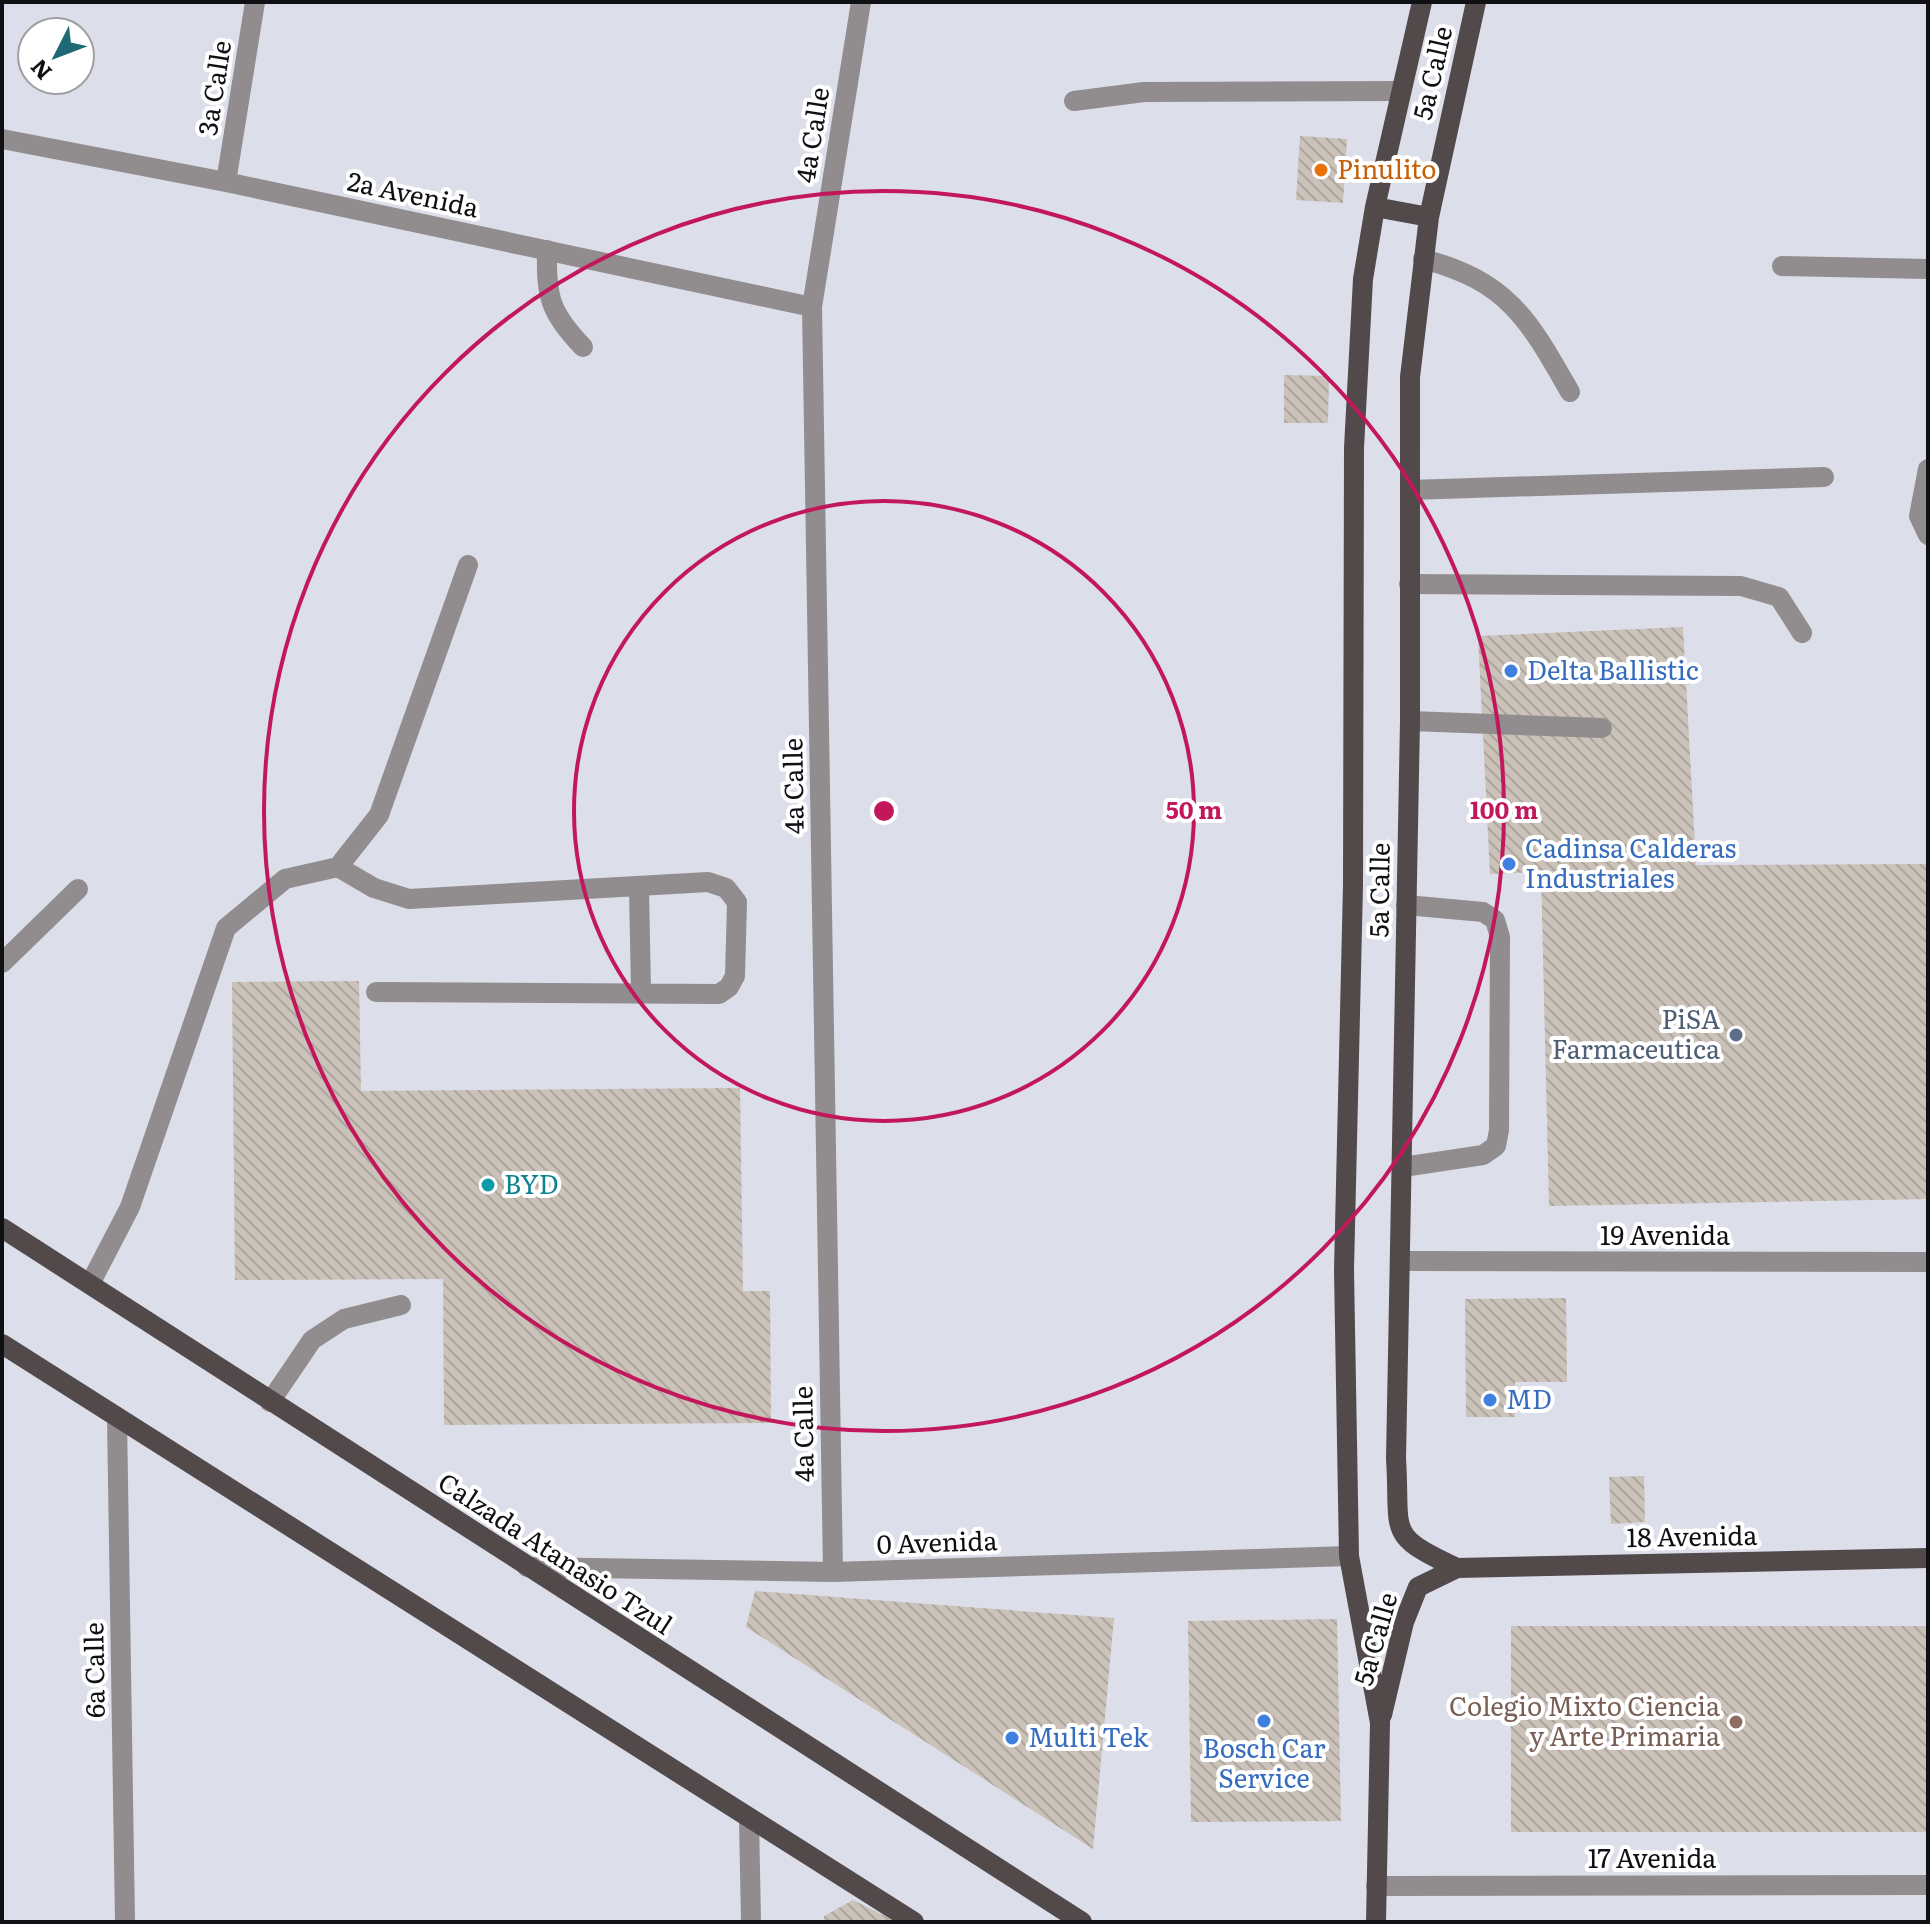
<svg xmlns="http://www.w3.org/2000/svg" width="1930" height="1924" font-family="Literata,serif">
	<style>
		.building { fill: url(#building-back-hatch) }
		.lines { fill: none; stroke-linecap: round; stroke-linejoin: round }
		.minor { stroke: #918c8d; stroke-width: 20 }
		.major { stroke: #52494b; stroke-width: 20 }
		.ring { fill: none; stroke: #c2185b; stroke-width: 4 }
		.food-dot { fill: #e8710a; stroke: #fff; stroke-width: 3 }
		.shop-dot { fill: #3f7fe0; stroke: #fff; stroke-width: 3 }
		.service-dot { fill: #5c6f8a; stroke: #fff; stroke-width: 3 }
		.culture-dot { fill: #0f9aa8; stroke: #fff; stroke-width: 3 }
		.education-dot { fill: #8d6e63; stroke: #fff; stroke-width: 3 }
		.labels { text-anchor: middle; stroke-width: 8; stroke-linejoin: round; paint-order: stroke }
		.street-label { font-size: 26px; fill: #0f1014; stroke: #fff }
		.food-label { font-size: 26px; fill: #c56008; stroke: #fff; text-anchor: start }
		.shop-label { font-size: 26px; fill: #366cbe; stroke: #fff; text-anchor: start }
		.service-label { font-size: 26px; fill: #4e5e75; stroke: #fff; text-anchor: end }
		.culture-label { font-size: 26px; fill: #0d838f; stroke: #fff; text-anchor: start }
		.education-label { font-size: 26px; fill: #785e54; stroke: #fff; text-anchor: end }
		.centre { fill: #c2185b; stroke: #fff; stroke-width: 4 }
		.ring-label { font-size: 24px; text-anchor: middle; font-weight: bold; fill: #c2185b; stroke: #fff; stroke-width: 8; stroke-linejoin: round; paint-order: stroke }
	</style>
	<defs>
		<pattern id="building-back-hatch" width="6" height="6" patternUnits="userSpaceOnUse" patternTransform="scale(2)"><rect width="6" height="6" fill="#cbc2b9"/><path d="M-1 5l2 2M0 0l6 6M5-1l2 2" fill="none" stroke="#ada69e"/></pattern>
	</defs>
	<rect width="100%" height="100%" fill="#dcdeea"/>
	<path class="building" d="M 1300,136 L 1347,139 L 1343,203 L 1296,200 Z
		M 1284,375 L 1329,376 L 1328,423 L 1284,423 Z
		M 1683,627 L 1696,865 L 1928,864 L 1928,1199 L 1549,1206 L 1541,872 L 1490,874 L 1478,636 Z
		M 359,981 L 361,1091 L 740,1088 L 743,1291 L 770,1291 L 771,1423 L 444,1425 L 443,1279 L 235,1280 L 232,982 Z
		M 1566,1298 L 1567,1382 L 1515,1382 L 1515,1417 L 1466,1417 L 1465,1299 Z
		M 1644,1476 L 1645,1522 L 1611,1524 L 1609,1477 Z
		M 755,1591 L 1114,1618 L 1093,1849 L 746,1627 Z
		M 1337,1619 L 1341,1821 L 1191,1822 L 1188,1621 Z
		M 1511,1626 L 1928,1626 L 1928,1832 L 1511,1832 Z
		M 853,1900 L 897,1922 L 824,1922 L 824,1916 Z"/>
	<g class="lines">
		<path class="minor" d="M 1074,101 L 1144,92 L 1400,91
			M 2,139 L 226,182 L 812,307
			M 226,182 L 255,2
			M 547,250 C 546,297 550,313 583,347
			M 1423,259 C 1508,281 1529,320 1570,392
			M 1782,266 L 1928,269
			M 1928,469 L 1919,516 L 1928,535
			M 1410,490 L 1824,477
			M 1409,584 L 1741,586 L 1779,597 L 1802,633
			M 1410,721 L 1602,728
			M 338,867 L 374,888 L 409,899 L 708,882 L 726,888 L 737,902 L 735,976 L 729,987 L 719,994 L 376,992
			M 639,888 L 641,992
			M 2,963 L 78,889
			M 1403,1167 L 1483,1155 L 1496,1146 L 1499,1130 L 1500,937 L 1495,920 L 1483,912 L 1406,905
			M 1401,1261 L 1928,1262
			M 90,1284 L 130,1207 L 226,928 L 285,879 L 338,867 L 379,815 L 468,565
			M 270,1402 L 312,1340 L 344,1319 L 401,1305
			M 117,1417 L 125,1922
			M 527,1567 L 833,1572 L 1349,1556
			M 833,1572 L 812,307 L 861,2
			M 749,1819 L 751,1922
			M 1376,1886 L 1928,1885"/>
		<path class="major" d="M 1375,207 L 1429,217
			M 2,1228 L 1082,1922
			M 2,1344 L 914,1922
			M 1457,1568 C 1384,1534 1401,1533 1396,1459 L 1410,721 L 1410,377 L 1429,217 L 1476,2
			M 1382,1715 L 1404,1622 L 1418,1587 L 1457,1568 L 1928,1558
			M 1376,1922 L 1380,1723 L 1349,1556 L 1344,1270 L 1353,885 L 1354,448 L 1363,279 L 1375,207 L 1422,2"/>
	</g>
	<g class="ring">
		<circle cx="884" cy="811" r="310"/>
		<circle cx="884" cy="811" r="620"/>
	</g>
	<circle class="food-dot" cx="1321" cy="170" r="8"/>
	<g class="shop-dot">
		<circle cx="1511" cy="671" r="8"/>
		<circle cx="1509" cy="864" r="8"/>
		<circle cx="1490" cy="1400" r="8"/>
		<circle cx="1264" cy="1721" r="8"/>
		<circle cx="1012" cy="1738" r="8"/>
	</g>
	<circle class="service-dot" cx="1736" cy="1035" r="8"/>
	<circle class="culture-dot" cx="488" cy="1185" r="8"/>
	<circle class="education-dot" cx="1736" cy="1722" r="8"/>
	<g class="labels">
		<g class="street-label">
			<text transform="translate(1433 73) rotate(-77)" y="9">5a Calle</text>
			<text transform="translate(215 88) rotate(-81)" y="9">3a Calle</text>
			<text transform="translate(813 135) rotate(-81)" y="9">4a Calle</text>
			<text transform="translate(413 195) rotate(12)" y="9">2a Avenida</text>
			<text transform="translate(794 786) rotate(-91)" y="9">4a Calle</text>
			<text transform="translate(1380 890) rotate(-89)" y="9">5a Calle</text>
			<text x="1665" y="1245">19 Avenida</text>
			<text transform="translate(804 1434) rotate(-91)" y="9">4a Calle</text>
			<text transform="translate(1692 1537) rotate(-1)" y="9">18 Avenida</text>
			<text transform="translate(937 1543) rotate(-2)" y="9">0 Avenida</text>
			<text transform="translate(555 1554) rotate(33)" y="9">Calzada Atanasio Tzul</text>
			<text transform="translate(1376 1639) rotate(-74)" y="9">5a Calle</text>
			<text transform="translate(95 1670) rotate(-91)" y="9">6a Calle</text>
			<text x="1652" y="1868">17 Avenida</text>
		</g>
		<g class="food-label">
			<text x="1337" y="179">Pinulito</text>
		</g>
		<g class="shop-label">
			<text x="1527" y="680">Delta Ballistic</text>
			<text x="1525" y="858">Cadinsa Calderas<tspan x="1525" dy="30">Industriales</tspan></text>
			<text x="1506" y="1409">MD</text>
			<text x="1028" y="1747">Multi Tek</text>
			<text x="1264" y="1758" text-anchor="middle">Bosch Car<tspan x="1264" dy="30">Service</tspan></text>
		</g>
		<g class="service-label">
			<text x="1720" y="1029">PiSA<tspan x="1720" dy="30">Farmaceutica</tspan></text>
		</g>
		<g class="culture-label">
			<text x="504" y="1194">BYD</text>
		</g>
		<g class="education-label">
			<text x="1720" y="1716">Colegio Mixto Ciencia<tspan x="1720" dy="30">y Arte Primaria</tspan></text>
		</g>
	</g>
	<circle cx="884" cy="811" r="12" class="centre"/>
	<g class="ring-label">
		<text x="1194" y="819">50 m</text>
		<text x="1504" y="819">100 m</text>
	</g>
	<rect width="1930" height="1924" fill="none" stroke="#0f1014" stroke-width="8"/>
	<g transform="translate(56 56) rotate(228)"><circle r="38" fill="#ffffff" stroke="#9f9fa1" stroke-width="2"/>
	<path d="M0-6L14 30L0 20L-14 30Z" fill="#1f6875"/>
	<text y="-12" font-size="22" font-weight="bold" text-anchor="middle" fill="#0f1014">N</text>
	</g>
</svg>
